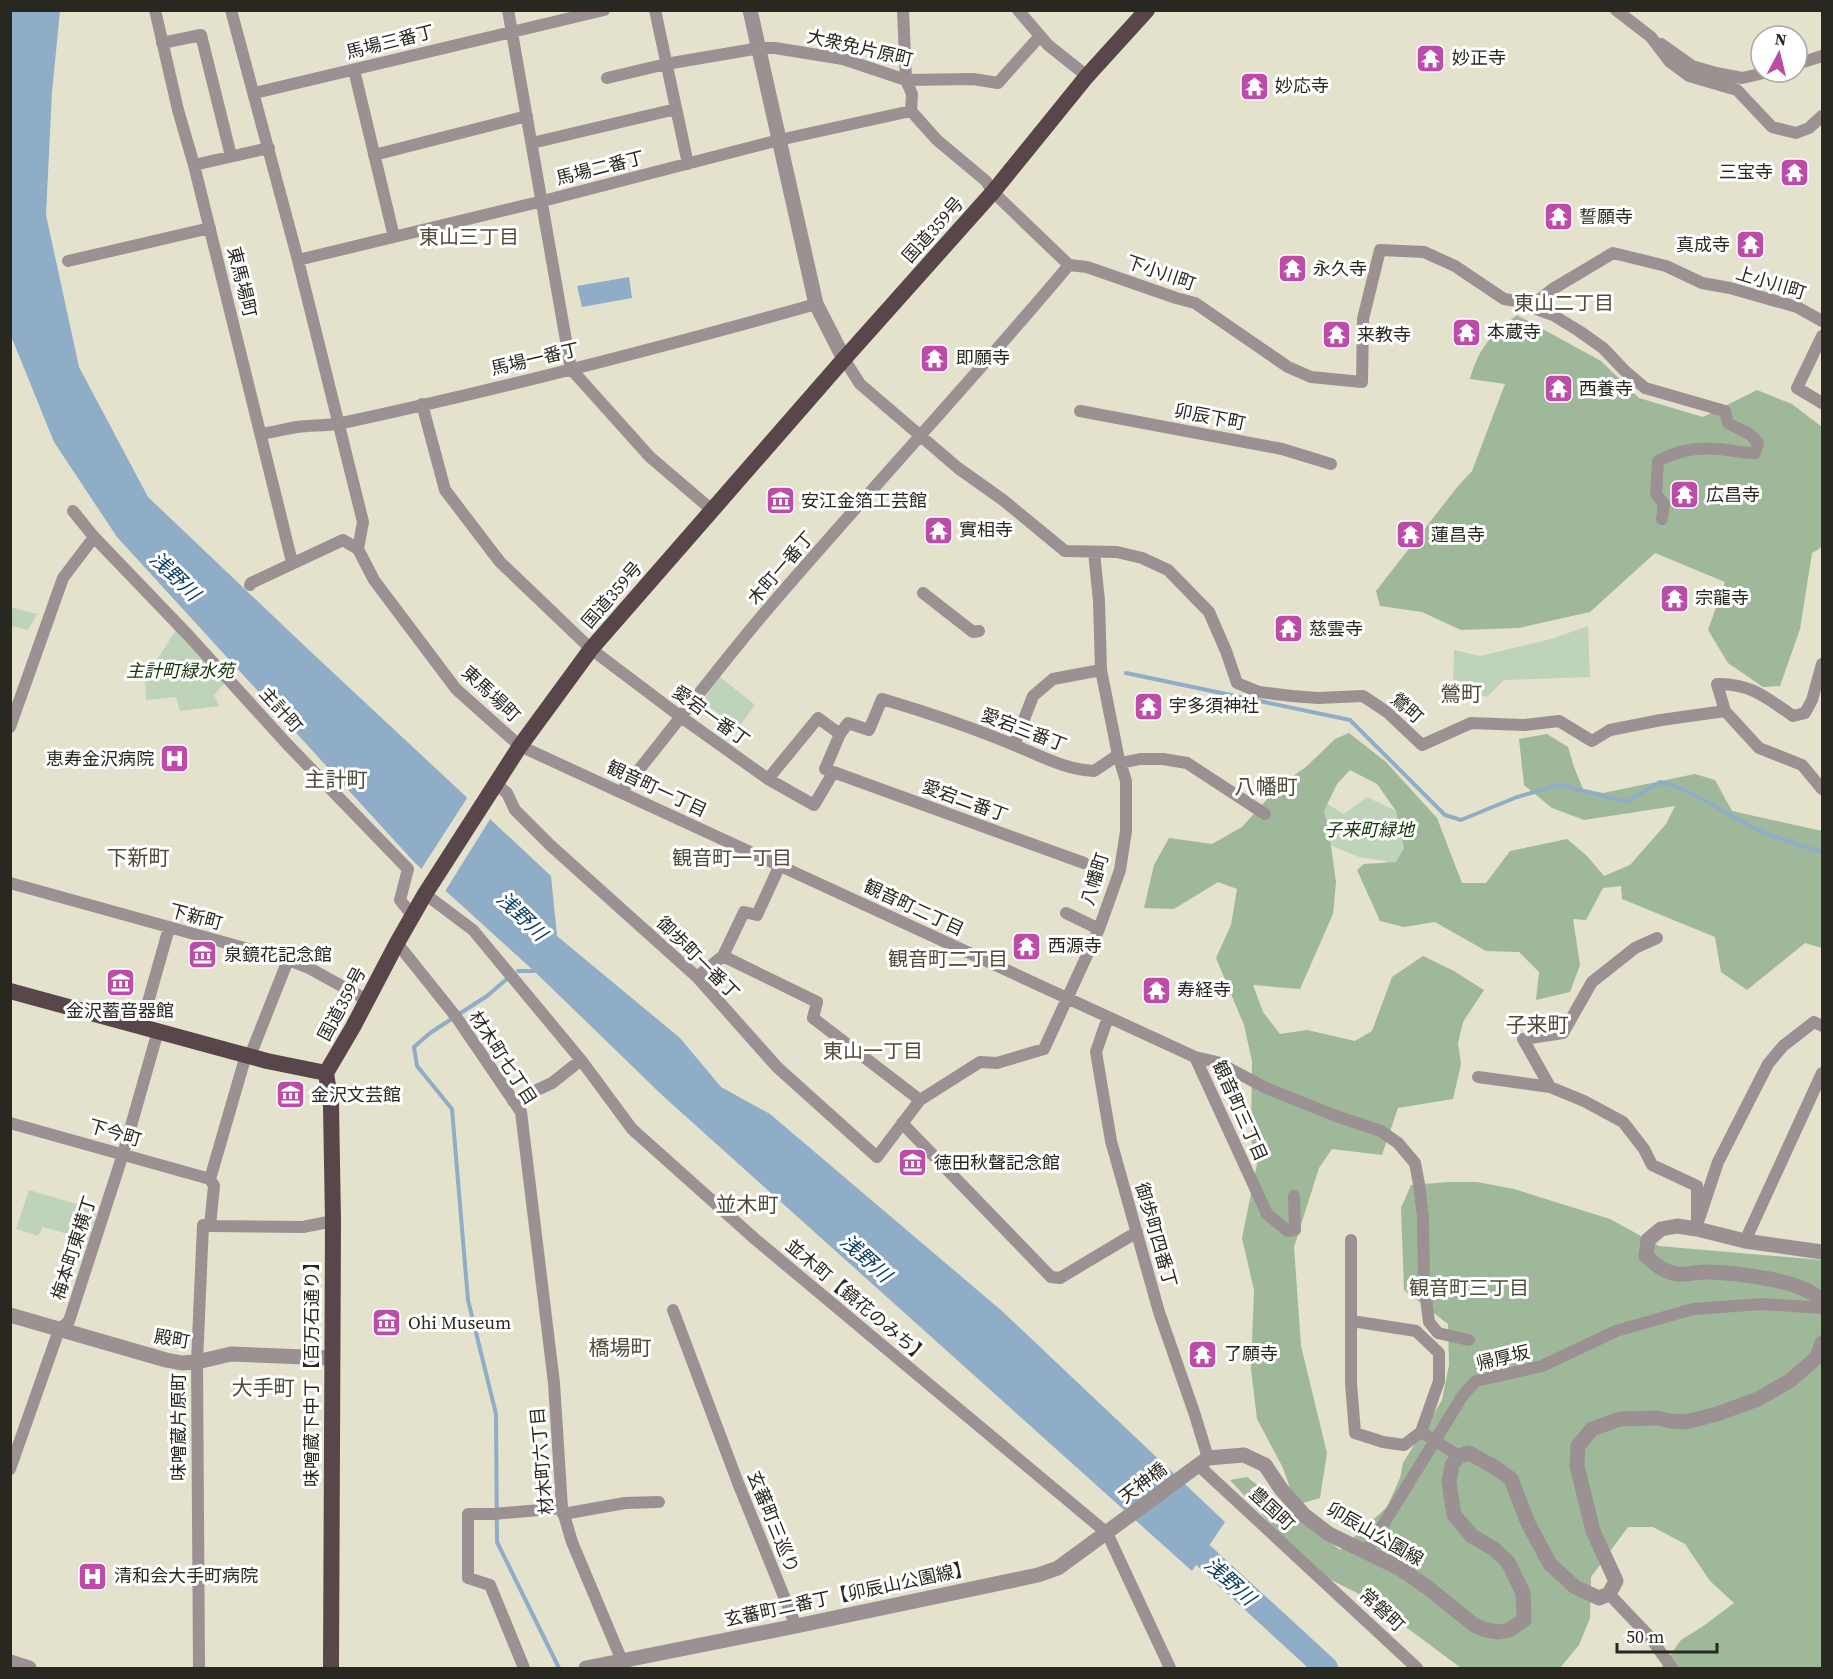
<svg xmlns="http://www.w3.org/2000/svg" width="1833" height="1679" font-family="'Source Serif 4','Noto Sans JP',serif">
	<style>
		.green { fill: #bed3ba }
		.forest { fill: #9fb89a }
		.water { fill: #8fadc7 }
		.pier { fill: #e4e1cc }
		.lines { fill: none; stroke-linecap: round; stroke-linejoin: round }
		.stream { stroke: #8fadc7; stroke-width: 4 }
		.river { stroke: #8fadc7; stroke-width: 24 }
		.minor { stroke: #9b9193; stroke-width: 12 }
		.tertiary { stroke: #9b9193; stroke-width: 15 }
		.trunk { stroke: #58464a; stroke-width: 16 }
		.minor-bridge { stroke: #9b9193; stroke-width: 12 }
		.labels { text-anchor: middle; stroke-width: 6; stroke-linejoin: round; paint-order: stroke }
		.street-label { font-size: 18px; fill: #292820; stroke: #fff }
		.poi-label { font-size: 18px; fill: #292820; stroke: #fff; text-anchor: start }
		.park-label { font-size: 18px; font-style: italic; fill: #13350a; stroke: #fff }
		.neighbourhood-label { font-size: 20px; fill: #4f4c3b; stroke: #fff }
		.water-label { font-size: 20px; font-style: italic; fill: #0b3e61; stroke: #fff }
		.quarter-label { font-size: 21px; fill: #4f4c3b; stroke: #fff }
	</style>
	<rect width="100%" height="100%" fill="#e4e1cc"/>
	<path class="green" d="M 10,607 L 37,614 L 28,630 L 11,626 Z
		M 1588,626 L 1590,677 L 1504,680 L 1487,697 L 1453,685 L 1454,650 L 1480,656 L 1551,639 Z
		M 176,630 L 226,682 L 214,695 L 219,706 L 180,711 L 176,697 L 146,700 L 145,678 Z
		M 720,677 L 755,705 L 738,728 L 702,701 Z
		M 1302,789 L 1344,814 L 1367,797 L 1396,811 L 1424,886 L 1385,861 L 1359,857 L 1310,837 Z
		M 29,1190 L 97,1210 L 89,1240 L 43,1227 L 38,1236 L 16,1229 Z"/>
	<path class="forest" d="M 1517,315 L 1601,361 L 1639,398 L 1703,417 L 1757,390 L 1792,404 L 1822,427 L 1822,547 L 1812,553 L 1800,629 L 1780,686 L 1763,687 L 1728,663 L 1708,630 L 1725,582 L 1655,553 L 1590,612 L 1519,628 L 1461,630 L 1422,612 L 1380,606 L 1376,591 L 1458,486 L 1472,471 L 1505,384 L 1470,379 C 1479,347 1491,335 1517,315 Z
		M 1349,733 L 1386,762 L 1437,818 L 1462,883 L 1486,883 L 1510,851 L 1567,839 L 1587,856 L 1604,876 L 1630,865 L 1666,824 L 1675,806 L 1584,820 L 1552,808 L 1524,785 L 1519,739 L 1547,734 L 1568,747 L 1574,767 L 1583,789 L 1603,793 L 1695,774 L 1715,780 L 1732,811 L 1822,831 L 1822,948 L 1805,943 L 1747,990 L 1721,972 L 1715,937 L 1622,899 L 1621,886 L 1603,888 L 1586,920 L 1573,919 L 1580,965 L 1570,992 L 1536,1000 L 1539,972 L 1519,952 L 1486,951 L 1435,922 L 1404,927 L 1380,921 L 1357,870 L 1364,864 L 1396,862 L 1404,848 L 1396,811 L 1377,784 L 1350,770 L 1337,784 L 1324,811 L 1329,832 L 1336,882 L 1333,914 L 1300,989 L 1253,985 L 1263,1012 L 1280,1034 L 1307,1030 L 1355,1041 L 1372,1031 L 1392,977 L 1423,956 L 1454,971 L 1484,990 L 1463,1022 L 1458,1043 L 1461,1064 L 1453,1099 L 1398,1108 L 1382,1155 L 1332,1149 L 1319,1168 L 1294,1247 L 1301,1346 L 1327,1453 L 1320,1498 L 1296,1505 L 1283,1468 L 1257,1419 L 1251,1369 L 1254,1290 L 1242,1238 L 1257,1164 L 1251,1139 L 1252,1061 L 1244,1025 L 1216,958 L 1231,925 L 1237,889 L 1218,882 L 1174,909 L 1144,908 L 1154,865 L 1169,838 L 1212,844 L 1242,827 L 1279,786 L 1306,767 L 1335,739 Z
		M 1449,1182 L 1477,1182 L 1514,1189 L 1610,1219 L 1659,1246 L 1822,1260 L 1822,1668 L 1661,1668 L 1681,1640 L 1702,1627 L 1734,1603 L 1710,1581 L 1685,1544 L 1653,1527 L 1628,1527 L 1591,1577 L 1590,1618 L 1579,1645 L 1560,1668 L 1461,1668 L 1367,1598 L 1315,1572 L 1230,1480 L 1247,1477 L 1340,1550 L 1387,1507 L 1400,1478 L 1403,1463 L 1442,1400 L 1449,1365 L 1448,1324 L 1404,1290 L 1401,1208 L 1411,1185 Z"/>
	<path class="water" d="M 10,11 L 60,11 L 52,92 L 46,215 L 79,367 L 148,497 L 311,652 L 551,876 L 557,936 L 680,1038 L 721,1087 L 770,1114 L 1002,1311 L 1225,1522 L 1192,1571 L 663,1096 L 534,971 L 415,863 L 117,537 L 54,442 L 11,336 Z
		M 629,277 L 632,298 L 582,307 L 577,286 Z"/>
	<path class="pier" d="M 469,795 L 492,816 L 444,893 L 420,871 Z"/>
	<g class="lines">
		<path class="stream" d="M 1126,673 L 1350,720 L 1445,815 L 1461,820 L 1517,797 L 1560,785 L 1627,802 L 1660,782 C 1694,790 1721,812 1752,827 C 1774,838 1799,845 1822,852
			M 518,971 L 534,971 L 537,968
			M 459,1014 L 487,996 L 508,978
			M 450,1020 L 430,1033 L 414,1047 L 417,1066 L 452,1109 L 468,1300 L 496,1414 L 497,1542 L 559,1668"/>
		<path class="river" d="M 1180,1534 L 1326,1668"/>
		<path class="minor" d="M 155,10 L 178,110 L 194,165 L 292,562
			M 231,10 L 298,260 L 363,522 L 358,549
			M 508,10 L 571,369 L 650,457 L 712,510
			M 655,10 L 688,164
			M 903,10 L 906,80 L 912,94 L 911,111 L 937,140 L 986,181 L 993,192 L 1069,265 L 1087,267 L 1176,298 L 1195,303 L 1288,367 L 1311,377 L 1362,382 L 1363,319 L 1380,250 L 1424,252 L 1455,266 L 1504,299 L 1529,303 L 1539,300 L 1551,290 L 1613,253 L 1666,266 L 1702,283 L 1730,288 L 1797,307 L 1822,321
			M 1018,10 L 1048,45 L 1087,76
			M 1616,10 L 1651,37 L 1670,62 L 1689,76 L 1737,90 L 1772,127 L 1796,133 L 1809,128 L 1822,116
			M 162,43 L 201,35 L 231,156
			M 1661,44 L 1692,66 L 1716,73 L 1742,78 L 1768,72
			M 1797,64 L 1822,56
			M 354,70 L 394,237
			M 607,78 L 666,64 L 760,48 L 775,48 L 843,59 L 906,80 L 973,79 L 998,83 L 1040,36
			M 255,93 L 604,10
			M 532,143 L 676,109
			M 374,155 L 527,116
			M 194,165 L 269,148
			M 298,260 L 543,201 L 779,140 L 911,111
			M 68,261 L 210,228
			M 1522,304 L 1553,315 L 1579,331 L 1603,348 L 1624,370 L 1645,388 L 1725,411 L 1728,423 L 1751,435 L 1758,443 L 1755,453 C 1742,453 1731,450 1718,449 C 1697,447 1676,451 1658,461 L 1656,494 L 1664,504 L 1662,519
			M 1822,336 L 1797,388 L 1822,403
			M 844,359 L 860,384 L 958,468 L 1003,500 L 1065,551 L 1117,552 L 1142,558 L 1168,570 L 1209,612 L 1226,651 L 1237,683 L 1259,692 L 1292,696 L 1318,698 L 1363,696 L 1387,712 L 1422,745 L 1471,723 L 1524,725 L 1559,721 L 1592,741 L 1610,730 L 1661,720 L 1725,711
			M 422,404 L 445,490 L 500,562 L 591,649 L 681,717 L 768,779 L 814,805 L 833,773
			M 1080,411 L 1282,449 L 1331,464
			M 261,434 C 273,432 285,429 297,427 C 312,425 327,426 342,423 C 501,389 659,348 816,304
			M 73,511 L 94,537 L 189,636 L 288,745 L 408,869 L 400,900 L 412,915
			M 358,549 L 374,580 L 456,689 L 520,746 L 1195,1057 L 1217,1062 L 1266,1088 L 1336,1116 L 1381,1131 L 1398,1143 L 1415,1163 L 1419,1184 L 1423,1217 L 1424,1283 L 1429,1322 L 1438,1333 L 1469,1340
			M 250,585 L 251,583 L 343,540 L 358,549
			M 923,593 L 973,632 L 979,631
			M 1822,664 L 1812,700 L 1805,713 L 1793,716 C 1767,698 1750,683 1717,684 L 1725,711 L 1759,748 L 1802,765 L 1822,789
			M 10,727 L 63,578 L 94,537
			M 840,734 L 825,769 L 1084,863
			M 1014,745 L 1033,696 L 1053,679 L 1101,670
			M 1121,763 L 1140,759 L 1163,759 L 1187,763 L 1265,814
			M 768,779 L 818,718 L 840,734 L 848,723 L 869,730 L 882,699 C 926,712 971,727 1014,745 C 1039,755 1066,770 1094,771 L 1118,755
			M 496,784 L 507,793 L 515,810 L 550,845 L 697,977 L 777,1067 L 877,1157 L 920,1100 L 980,1062 L 997,1063 L 1044,1049 L 1099,929 L 1120,870 L 1126,831 L 1126,781 L 1118,755 L 1101,670 L 1099,601 L 1094,552
			M 621,792 C 670,732 716,670 766,611 C 866,494 971,382 1069,265
			M 10,883 L 288,960 L 309,968 L 367,1000
			M 425,894 L 473,930 L 581,1060 L 632,1129 L 755,1239 L 1107,1533 L 1170,1668
			M 1066,913 L 1099,929
			M 1657,938 L 1635,948 L 1592,982 L 1563,1033 L 1523,1039 L 1550,1087 L 1584,1101 L 1623,1122 L 1644,1149 L 1652,1165 L 1697,1186 L 1697,1225
			M 397,943 L 457,1018 L 521,1112 L 554,1383 L 562,1508 L 572,1542 L 625,1668
			M 723,956 L 817,1002 L 813,1018 L 920,1100
			M 697,977 L 723,956 L 744,912 L 757,915 L 780,865
			M 1108,1017 L 1096,1052 L 1111,1141 L 1159,1312 L 1195,1415 L 1208,1458
			M 141,1027 L 169,928
			M 250,1056 L 288,960
			M 1195,1057 L 1267,1214 L 1288,1231 L 1295,1230 L 1294,1196
			M 1478,1077 L 1550,1087
			M 513,1101 L 552,1083 L 581,1060
			M 10,1123 L 210,1179
			M 902,1123 L 1051,1277 L 1060,1278 L 1137,1232
			M 1699,1219 L 1718,1162 L 1768,1064 L 1783,1046 L 1814,1022 L 1822,1026
			M 210,1226 L 303,1227 L 333,1221
			M 1351,1240 L 1351,1383 L 1355,1433 L 1383,1442 L 1404,1445 L 1421,1432 L 1439,1381 L 1439,1353 L 1416,1331 L 1352,1321
			M 1745,1241 L 1822,1073
			M 673,1310 L 738,1483 L 796,1626
			M 1198,1465 L 1417,1668
			M 10,1469 L 59,1330 L 69,1321 L 123,1154 L 158,1031
			M 563,1514 L 625,1503 L 659,1502
			M 1367,1551 L 1463,1395 L 1476,1381 L 1542,1366 L 1616,1331 L 1693,1309 L 1762,1304 L 1822,1308
			M 1609,1594 L 1649,1636 L 1672,1668
			M 199,1668 L 197,1362 L 203,1225 L 210,1226 L 214,1186 L 210,1179 L 246,1055
			M 524,1668 L 490,1585 L 468,1578 L 468,1514 L 493,1514 L 562,1508"/>
		<path class="tertiary" d="M 750,10 L 816,304 L 844,359
			M 1822,1252 L 1745,1241 L 1697,1229 L 1677,1226 L 1661,1229 L 1648,1240 L 1646,1256 C 1655,1265 1665,1272 1677,1274 C 1686,1275 1696,1272 1705,1272 C 1729,1272 1812,1280 1822,1303
			M 10,1315 L 166,1360 L 182,1363 L 197,1362 L 231,1354 L 331,1358
			M 10,1662 L 29,1668
			M 586,1668 L 796,1626 L 1038,1575 L 1058,1568 L 1208,1458 L 1244,1455 L 1265,1465 L 1281,1489 L 1304,1515 L 1329,1534 L 1399,1568 L 1427,1587 L 1474,1625 L 1486,1630 L 1499,1632 L 1509,1630 L 1524,1620 L 1523,1593 L 1508,1562 L 1494,1549 L 1472,1536 L 1454,1515 L 1449,1482 L 1452,1465 L 1459,1456 L 1469,1453 L 1496,1468 L 1511,1479 L 1528,1523 L 1550,1564 L 1575,1587 L 1599,1598 L 1609,1594 L 1616,1581 L 1593,1531 L 1577,1466 L 1578,1446 L 1592,1429 L 1620,1419 L 1656,1418 L 1671,1421 L 1685,1422 L 1717,1414 L 1758,1399 L 1791,1380 L 1817,1357 L 1822,1343"/>
		<path class="trunk" d="M 10,991 L 267,1061 L 326,1073
			M 326,1073 L 353,1027 L 397,943 L 425,894 L 520,746 L 591,649 L 844,359 L 993,192 L 1087,76 L 1147,10
			M 326,1073 L 331,1105 L 333,1221 L 331,1668"/>
		<path class="minor-bridge" d="M 1421,1432 L 1459,1456"/>
	</g>
	<defs>
		<symbol id="temple-square" viewBox="-11 -11 22 22"><rect x="-9" y="-9" width="18" height="18" rx="4" fill="#bd4ca8" stroke="#fff"/><path d="M0-6L5-2H3V0L6.5 2.5H4V6H1.5V3h-3V6H-4V2.5H-6.5L-3 0V-2H-5Z" fill="#fff"/></symbol>
		<symbol id="museum-square" viewBox="-11 -11 22 22"><rect x="-9" y="-9" width="18" height="18" rx="4" fill="#bd4ca8" stroke="#fff"/><path d="M0-6L6-3V-2H-6V-3ZM-5-1h2V3h-2ZM-1-1h2V3h-2ZM3-1h2V3H3ZM-6 4H6V6H-6Z" fill="#fff"/></symbol>
		<symbol id="hospital-square" viewBox="-11 -11 22 22"><rect x="-9" y="-9" width="18" height="18" rx="4" fill="#bd4ca8" stroke="#fff"/><path d="M-5-5h3v3.5h4V-5h3V5h-3V1.5h-4V5h-3Z" fill="#fff"/></symbol>
	</defs>
	<g fill-rule="evenodd">
		<use href="#temple-square" x="1414" y="42" width="33" height="33"/>
		<use href="#temple-square" x="1238" y="70" width="33" height="33"/>
		<use href="#temple-square" x="1778" y="156" width="33" height="33"/>
		<use href="#temple-square" x="1542" y="200" width="33" height="33"/>
		<use href="#temple-square" x="1734" y="228" width="33" height="33"/>
		<use href="#temple-square" x="1276" y="252" width="33" height="33"/>
		<use href="#temple-square" x="1450" y="316" width="33" height="33"/>
		<use href="#temple-square" x="1320" y="318" width="33" height="33"/>
		<use href="#temple-square" x="918" y="342" width="33" height="33"/>
		<use href="#temple-square" x="1542" y="372" width="33" height="33"/>
		<use href="#temple-square" x="1668" y="478" width="33" height="33"/>
		<use href="#museum-square" x="764" y="484" width="33" height="33"/>
		<use href="#temple-square" x="922" y="514" width="33" height="33"/>
		<use href="#temple-square" x="1394" y="518" width="33" height="33"/>
		<use href="#temple-square" x="1658" y="582" width="33" height="33"/>
		<use href="#temple-square" x="1272" y="612" width="33" height="33"/>
		<use href="#temple-square" x="1132" y="690" width="33" height="33"/>
		<use href="#hospital-square" x="158" y="742" width="33" height="33"/>
		<use href="#temple-square" x="1010" y="930" width="33" height="33"/>
		<use href="#museum-square" x="186" y="938" width="33" height="33"/>
		<use href="#museum-square" x="104" y="966" width="33" height="33"/>
		<use href="#temple-square" x="1140" y="974" width="33" height="33"/>
		<use href="#museum-square" x="274" y="1078" width="33" height="33"/>
		<use href="#museum-square" x="896" y="1146" width="33" height="33"/>
		<use href="#museum-square" x="370" y="1306" width="33" height="33"/>
		<use href="#temple-square" x="1186" y="1338" width="33" height="33"/>
		<use href="#hospital-square" x="76" y="1560" width="33" height="33"/>
	</g>
	<g class="labels">
		<g class="street-label">
			<text transform="translate(390 42) rotate(-14)" y="6">馬場三番丁</text>
			<text transform="translate(860 48) rotate(13)" y="6">大衆免片原町</text>
			<text transform="translate(600 168) rotate(-14)" y="6">馬場二番丁</text>
			<text transform="translate(933 230) rotate(-48)" y="6">国道359号</text>
			<text transform="translate(1161 273) rotate(19)" y="6">下小川町</text>
			<text transform="translate(242 282) rotate(76)" y="6">東馬場町</text>
			<text transform="translate(1771 283) rotate(17)" y="6">上小川町</text>
			<text transform="translate(535 359) rotate(-13)" y="6">馬場一番丁</text>
			<text transform="translate(1210 417) rotate(11)" y="6">卯辰下町</text>
			<text transform="translate(781 568) rotate(-49)" y="6">木町一番丁</text>
			<text transform="translate(612 595) rotate(-49)" y="6">国道359号</text>
			<text transform="translate(491 694) rotate(43)" y="6">東馬場町</text>
			<text transform="translate(1407 708) rotate(41)" y="6">鶯町</text>
			<text transform="translate(281 710) rotate(48)" y="6">主計町</text>
			<text transform="translate(711 716) rotate(36)" y="6">愛宕一番丁</text>
			<text transform="translate(1024 730) rotate(21)" y="6">愛宕三番丁</text>
			<text transform="translate(657 789) rotate(25)" y="6">観音町一丁目</text>
			<text transform="translate(965 801) rotate(20)" y="6">愛宕二番丁</text>
			<text transform="translate(1095 879) rotate(-73)" y="6">八幡町</text>
			<text transform="translate(914 908) rotate(25)" y="6">観音町二丁目</text>
			<text transform="translate(196 917) rotate(15)" y="6">下新町</text>
			<text transform="translate(698 958) rotate(45)" y="6">御歩町一番丁</text>
			<text transform="translate(342 1004) rotate(-62)" y="6">国道359号</text>
			<text transform="translate(503 1058) rotate(57)" y="6">材木町七丁目</text>
			<text transform="translate(1240 1111) rotate(66)" y="6">観音町三丁目</text>
			<text transform="translate(115 1133) rotate(16)" y="6">下今町</text>
			<text transform="translate(1156 1235) rotate(74)" y="6">御歩町四番丁</text>
			<text transform="translate(74 1248) rotate(-72)" y="6">梅本町東横丁</text>
			<text transform="translate(857 1301) rotate(40)" y="6">並木町【鏡花のみち】</text>
			<text transform="translate(172 1339) rotate(9)" y="6">殿町</text>
			<text transform="translate(1503 1358) rotate(-14)" y="6">帰厚坂</text>
			<text transform="translate(312 1370) rotate(-90)" y="6">味噌蔵下中丁【百万石通り】</text>
			<text transform="translate(179 1427) rotate(-90)" y="6">味噌蔵片原町</text>
			<text transform="translate(542 1461) rotate(-95)" y="6">材木町六丁目</text>
			<text transform="translate(1143 1483) rotate(-37)" y="6">天神橋</text>
			<text transform="translate(1272 1509) rotate(43)" y="6">豊国町</text>
			<text transform="translate(773 1522) rotate(68)" y="6">玄蕃町三巡り</text>
			<text transform="translate(1375 1534) rotate(30)" y="6">卯辰山公園線</text>
			<text transform="translate(848 1594) rotate(-12)" y="6">玄蕃町二番丁【卯辰山公園線】</text>
			<text transform="translate(1382 1610) rotate(43)" y="6">常磐町</text>
		</g>
		<g class="poi-label">
			<text x="1452" y="64">妙正寺</text>
			<text x="1275" y="92">妙応寺</text>
			<text x="1773" y="178" text-anchor="end">三宝寺</text>
			<text x="1579" y="223">誓願寺</text>
			<text x="1730" y="251" text-anchor="end">真成寺</text>
			<text x="1313" y="275">永久寺</text>
			<text x="1487" y="338">本蔵寺</text>
			<text x="1357" y="341">来教寺</text>
			<text x="956" y="364">即願寺</text>
			<text x="1579" y="395">西養寺</text>
			<text x="1706" y="501">広昌寺</text>
			<text x="801" y="507">安江金箔工芸館</text>
			<text x="959" y="536">實相寺</text>
			<text x="1431" y="541">蓮昌寺</text>
			<text x="1695" y="604">宗龍寺</text>
			<text x="1309" y="635">慈雲寺</text>
			<text x="1169" y="712">宇多須神社</text>
			<text x="154" y="765" text-anchor="end">恵寿金沢病院</text>
			<text x="1048" y="952">西源寺</text>
			<text x="224" y="961">泉鏡花記念館</text>
			<text x="1177" y="996">寿経寺</text>
			<text x="120" y="1017" text-anchor="middle">金沢蓄音器館</text>
			<text x="311" y="1101">金沢文芸館</text>
			<text x="934" y="1169">徳田秋聲記念館</text>
			<text x="408" y="1329">Ohi Museum</text>
			<text x="1224" y="1360">了願寺</text>
			<text x="114" y="1582">清和会大手町病院</text>
		</g>
		<g class="park-label">
			<text x="180" y="677">主計町緑水苑</text>
			<text x="1369" y="836">子来町緑地</text>
		</g>
		<g class="neighbourhood-label">
			<text x="469" y="244">東山三丁目</text>
			<text x="1564" y="310">東山二丁目</text>
			<text x="732" y="865">観音町一丁目</text>
			<text x="948" y="966">観音町二丁目</text>
			<text x="873" y="1058">東山一丁目</text>
			<text x="1469" y="1295">観音町三丁目</text>
		</g>
		<g class="water-label">
			<text transform="translate(175 576) rotate(44)" y="7">浅野川</text>
			<text transform="translate(522 916) rotate(44)" y="7">浅野川</text>
			<text transform="translate(866 1258) rotate(42)" y="7">浅野川</text>
			<text transform="translate(1230 1581) rotate(42)" y="7">浅野川</text>
		</g>
		<g class="quarter-label">
			<text x="1461" y="701">鶯町</text>
			<text x="336" y="787">主計町</text>
			<text x="1266" y="794">八幡町</text>
			<text x="138" y="865">下新町</text>
			<text x="1537" y="1032">子来町</text>
			<text x="747" y="1212">並木町</text>
			<text x="620" y="1355">橋場町</text>
			<text x="263" y="1395">大手町</text>
		</g>
	</g>
	<rect width="1833" height="1679" fill="none" stroke="#292820" stroke-width="24"/>
	<g transform="translate(1779 54) rotate(7)"><circle r="28" fill="#ffffff" stroke="#a9a9a6" stroke-width="1.5"/>
	<path d="M0-4.5L10 22L0 15L-10 22Z" fill="#bd4ca8"/>
	<text y="-9" font-size="16" font-weight="bold" text-anchor="middle" fill="#292820">N</text>
	</g>
	<path d="M1617 1643v9h100v-9" fill="none" stroke="#292820" stroke-width="3"/>
	<text x="1626" y="1643" font-size="18" fill="#292820" stroke="#ffffff" stroke-width="4.5" paint-order="stroke">50 m</text>
</svg>
